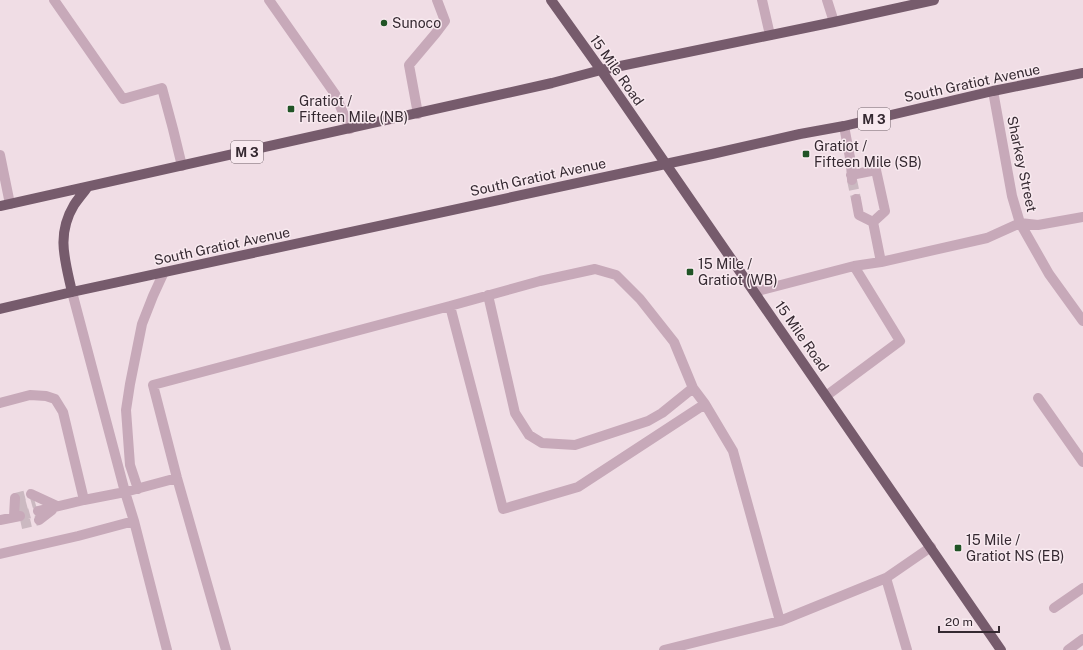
<svg xmlns="http://www.w3.org/2000/svg" width="1083" height="650" font-family="'Public Sans',sans-serif">
	<style>
		.lines { fill: none; stroke-linecap: round; stroke-linejoin: round }
		.minor-tunnel { stroke: #cbb9c1; stroke-width: 10; stroke-dasharray: 10 5; stroke-linecap: butt }
		.minor { stroke: #c7a9b9; stroke-width: 10 }
		.major { stroke: #765b6c; stroke-width: 10 }
		.poi-dot { fill: #215426; stroke: #f8e9ef; stroke-width: 1.5 }
		.labels { text-anchor: middle; stroke-width: 3; stroke-linejoin: round; paint-order: stroke }
		.shield { fill: #f8e9ef; stroke: #70636a; stroke-width: 1 }
		.shield-label { font-size: 13px; font-weight: bold; fill: #352931 }
		.poi-label { font-size: 14px; fill: #352931; stroke: #f8e9ef; text-anchor: start }
		.street-label { font-size: 14px; fill: #352931; stroke: #f8e9ef }
	</style>
	<rect width="100%" height="100%" fill="#f0dde5"/>
	<g class="lines">
		<path class="minor-tunnel" d="M 852,180 L 856,199
			M 15,498 L 31,494
			M 17,507 L 35,502
			M 20,516 L 38,511
			M 21,524 L 39,520"/>
		<path class="minor" d="M 54,0 L 123,99 L 162,88 L 173,129 L 182,166
			M 269,0 L 335,94 L 350,129
			M 762,0 L 770,35
			M 827,0 L 834,22
			M 993,91 L 1012,196 L 1020,223 L 1049,274 L 1083,321
			M 418,114 L 409,65 L 436,33 L 445,21 L 437,0
			M 844,126 L 851,163 L 852,180
			M 0,155 L 10,204
			M 851,175 L 876,170 L 885,211 L 873,222 L 881,262
			M 856,199 L 859,215 L 873,222
			M 72,292 L 125,492 L 177,478
			M 754,292 L 854,266 L 881,262 L 987,238 L 1020,223 L 1038,225 L 1083,217
			M 488,295 L 515,413 L 529,435 L 542,443 L 575,445 L 648,421 L 662,413 L 693,388
			M 450,306 L 540,281 L 595,269 L 616,275 L 640,299 L 674,342 L 693,388 L 705,404
			M 826,396 L 900,341 L 854,266
			M 1038,398 L 1083,462
			M 0,403 L 30,395 L 46,396 L 55,399 L 63,412 L 84,500 L 125,492 L 134,521 L 167,650
			M 138,489 L 130,465 L 126,410 L 130,384 L 142,324 L 153,296 L 164,272
			M 31,494 L 57,506
			M 38,511 L 84,500
			M 14,517 L 15,498
			M 0,520 L 20,516
			M 39,520 L 52,510
			M 0,554 L 78,536 L 134,521
			M 1054,608 L 1083,588
			M 226,650 L 177,478 L 153,385 L 450,306 L 503,509 L 578,487 L 705,404 L 733,451 L 780,621 L 886,578
			M 664,650 L 780,621
			M 907,650 L 886,578 L 931,547
			M 1068,650 L 1083,639"/>
		<path class="major" d="M 551,0 L 601,70 L 1001,650
			M 0,206 L 552,83 L 601,70 L 834,22 L 934,0
			M 72,292 C 65,260 56,235 74,205 C 78,199 83,193 87,188
			M 0,309 L 72,292 L 712,154 L 800,134 L 844,126 L 993,91 L 1083,73"/>
	</g>
	<g class="poi-dot">
		<circle cx="384" cy="23" r="4"/>
		<rect x="287" y="105" width="8" height="8" rx="2"/>
		<rect x="802" y="150" width="8" height="8" rx="2"/>
		<rect x="686" y="268" width="8" height="8" rx="2"/>
		<rect x="954" y="544" width="8" height="8" rx="2"/>
	</g>
	<g class="labels">
		<g class="shield">
			<rect x="858" y="108" width="32" height="22" rx="3"/>
			<rect x="231" y="141" width="32" height="22" rx="3"/>
		</g>
		<g class="shield-label">
			<text x="874" y="124">M 3</text>
			<text x="247" y="157">M 3</text>
		</g>
		<g class="poi-label">
			<text x="392" y="28">Sunoco</text>
			<text x="299" y="106">Gratiot /<tspan x="299" dy="16">Fifteen Mile (NB)</tspan></text>
			<text x="814" y="151">Gratiot /<tspan x="814" dy="16">Fifteen Mile (SB)</tspan></text>
			<text x="698" y="269">15 Mile /<tspan x="698" dy="16">Gratiot (WB)</tspan></text>
			<text x="966" y="545">15 Mile /<tspan x="966" dy="16">Gratiot NS (EB)</tspan></text>
		</g>
		<g class="street-label">
			<text transform="translate(617 70) rotate(55)" y="5">15 Mile Road</text>
			<text transform="translate(972 83) rotate(-12)" y="5">South Gratiot Avenue</text>
			<text transform="translate(1022 164) rotate(78)" y="5">Sharkey Street</text>
			<text transform="translate(538 177) rotate(-12)" y="5">South Gratiot Avenue</text>
			<text transform="translate(222 246) rotate(-12)" y="5">South Gratiot Avenue</text>
			<text transform="translate(802 336) rotate(55)" y="5">15 Mile Road</text>
		</g>
	</g>
	<path d="M939 626v6h60v-6" fill="none" stroke="#352931" stroke-width="2"/>
	<text x="945" y="626" font-size="12" fill="#352931" stroke="#f8e9ef" stroke-width="3" paint-order="stroke">20 m</text>
</svg>
